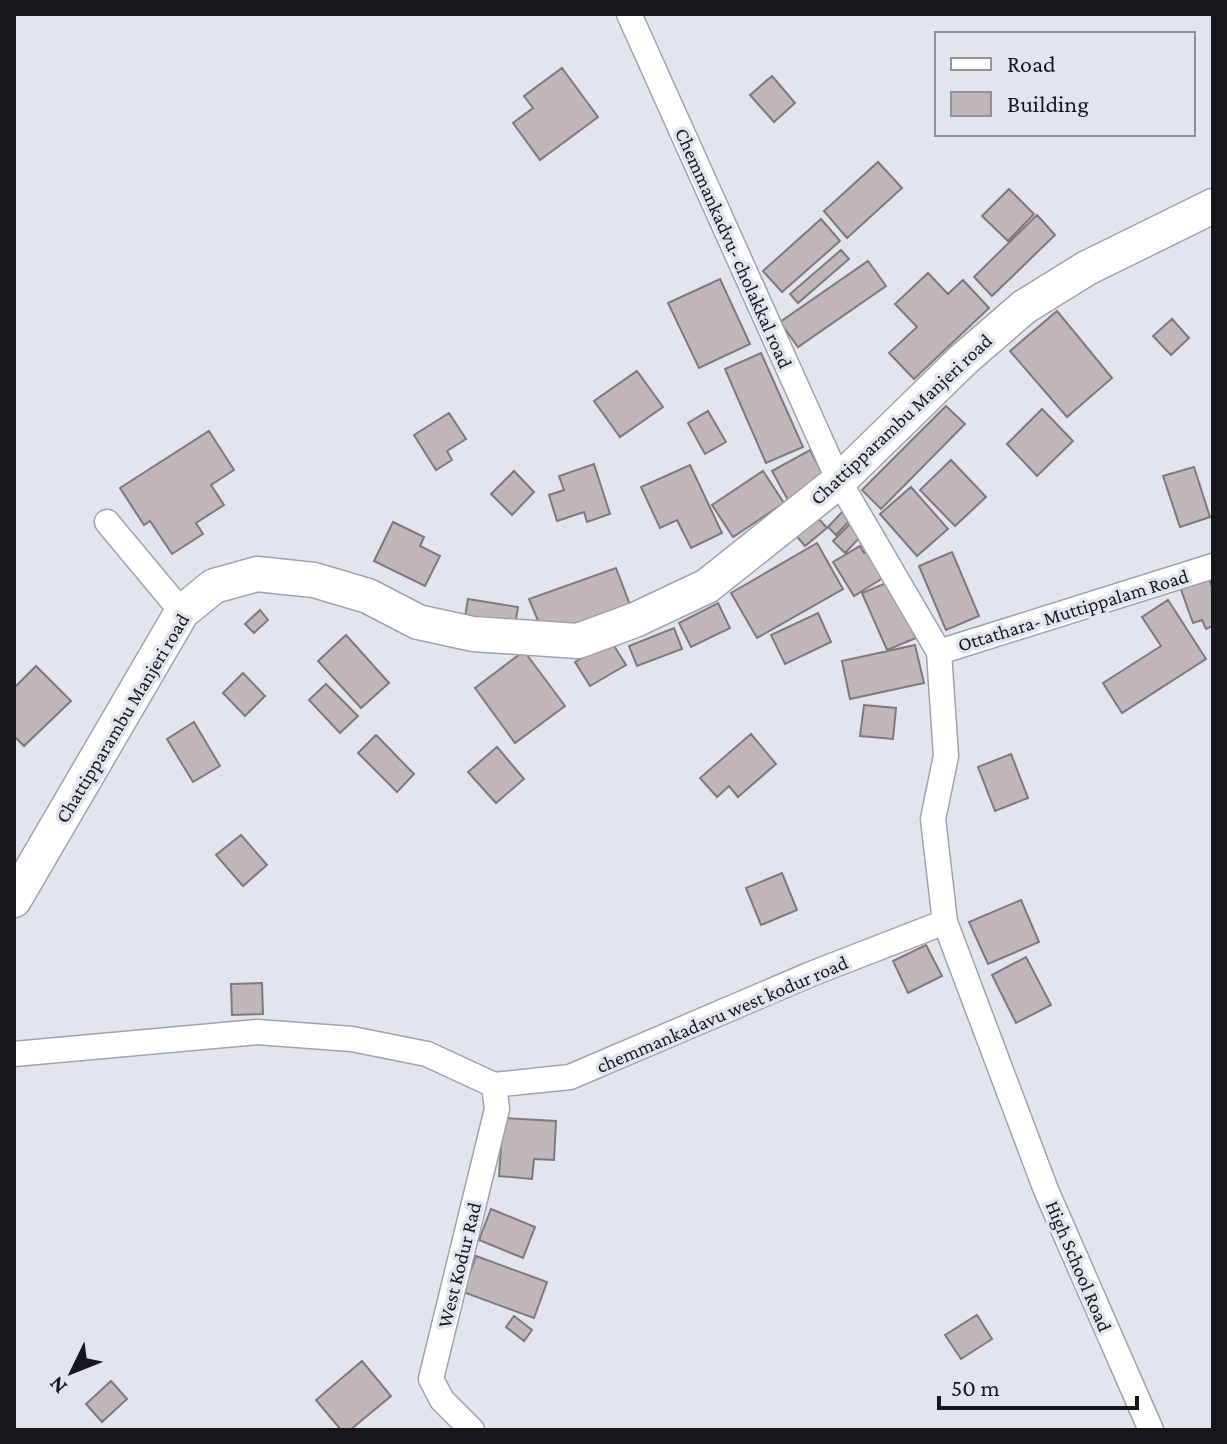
<svg xmlns="http://www.w3.org/2000/svg" width="1227" height="1444" font-family="'Crimson Pro',serif">
	<style>
		.building { fill: #c1b7bb; stroke: #81787c; stroke-width: 2 }
		.lines { fill: none; stroke-linecap: round; stroke-linejoin: round }
		.minor-casing { stroke: #9fa3ab; stroke-width: 27 }
		.secondary-casing { stroke: #9fa3ab; stroke-width: 37 }
		.minor { stroke: #fff; stroke-width: 24 }
		.secondary { stroke: #fff; stroke-width: 34 }
		.labels { text-anchor: middle; stroke-width: 7; stroke-linejoin: round; paint-order: stroke }
		.street-label { font-size: 20px; fill: #15171a; stroke: #e1e6ee }
	</style>
	<rect width="100%" height="100%" fill="#e1e6ee"/>
	<path class="building" d="M 562,68 L 598,117 L 540,160 L 513,123 L 533,108 L 524,96 Z
		M 772,76 L 795,103 L 774,122 L 750,95 Z
		M 878,162 L 902,188 L 847,238 L 824,211 Z
		M 1009,189 L 1034,214 L 1008,241 L 982,216 Z
		M 1037,215 L 1055,235 L 992,296 L 974,277 Z
		M 821,219 L 840,241 L 782,292 L 763,271 Z
		M 841,250 L 849,259 L 798,303 L 790,294 Z
		M 868,261 L 886,286 L 798,347 L 780,322 Z
		M 928,273 L 948,294 L 963,280 L 989,308 L 914,379 L 889,353 L 917,327 L 895,304 Z
		M 720,279 L 750,344 L 699,368 L 668,303 Z
		M 1057,311 L 1112,378 L 1067,417 L 1010,351 Z
		M 1172,319 L 1189,338 L 1171,355 L 1153,336 Z
		M 761,353 L 803,447 L 766,463 L 725,369 Z
		M 637,371 L 663,407 L 620,437 L 594,401 Z
		M 946,406 L 965,424 L 881,509 L 862,490 Z
		M 1042,409 L 1073,441 L 1037,476 L 1007,444 Z
		M 708,411 L 726,442 L 705,454 L 688,423 Z
		M 449,413 L 466,439 L 447,451 L 452,460 L 436,470 L 414,435 Z
		M 209,431 L 234,470 L 211,485 L 224,505 L 196,523 L 203,534 L 172,554 L 150,521 L 144,525 L 120,488 Z
		M 810,450 L 827,482 L 789,502 L 772,471 Z
		M 951,460 L 986,497 L 955,526 L 920,490 Z
		M 594,464 L 610,514 L 587,522 L 584,512 L 557,521 L 549,495 L 564,490 L 559,476 Z
		M 690,465 L 722,533 L 691,548 L 677,520 L 660,528 L 641,487 Z
		M 1194,467 L 1210,517 L 1180,527 L 1163,476 Z
		M 514,471 L 534,492 L 512,515 L 491,494 Z
		M 763,471 L 784,503 L 733,537 L 712,505 Z
		M 911,487 L 948,529 L 917,556 L 880,514 Z
		M 809,508 L 827,528 L 805,546 L 788,526 Z
		M 846,508 L 854,516 L 836,535 L 828,527 Z
		M 393,522 L 424,537 L 420,546 L 440,556 L 425,586 L 374,561 Z
		M 851,523 L 863,534 L 845,553 L 833,541 Z
		M 817,543 L 843,589 L 757,638 L 731,593 Z
		M 860,546 L 864,553 L 870,549 L 886,576 L 854,596 L 833,562 Z
		M 952,552 L 979,616 L 946,630 L 919,566 Z
		M 616,568 L 630,605 L 544,635 L 529,599 Z
		M 1209,579 L 1213,589 L 1213,626 L 1206,629 L 1202,620 L 1193,623 L 1179,584 Z
		M 891,581 L 916,638 L 887,650 L 862,593 Z
		M 468,599 L 518,607 L 514,631 L 464,623 Z
		M 1168,600 L 1206,659 L 1122,713 L 1103,683 L 1161,646 L 1142,617 Z
		M 718,603 L 730,628 L 691,647 L 679,623 Z
		M 260,610 L 268,620 L 254,633 L 245,624 Z
		M 818,613 L 831,642 L 785,664 L 771,635 Z
		M 674,628 L 682,649 L 637,666 L 629,646 Z
		M 346,635 L 389,683 L 361,708 L 318,661 Z
		M 611,641 L 626,665 L 590,686 L 575,662 Z
		M 915,645 L 924,683 L 850,699 L 842,661 Z
		M 524,651 L 565,706 L 515,743 L 475,688 Z
		M 36,666 L 71,701 L 24,746 L 14,736 L 14,688 Z
		M 243,673 L 265,696 L 245,716 L 223,693 Z
		M 326,684 L 358,716 L 340,733 L 309,700 Z
		M 864,705 L 896,708 L 893,739 L 860,736 Z
		M 194,722 L 220,766 L 193,782 L 167,739 Z
		M 751,734 L 776,764 L 738,797 L 729,786 L 717,797 L 700,778 Z
		M 376,735 L 414,774 L 397,792 L 358,753 Z
		M 497,747 L 524,779 L 496,803 L 468,772 Z
		M 1011,754 L 1028,798 L 995,811 L 978,767 Z
		M 241,835 L 267,865 L 243,886 L 216,855 Z
		M 782,873 L 797,910 L 761,925 L 746,888 Z
		M 1021,900 L 1039,942 L 988,964 L 969,922 Z
		M 926,945 L 942,976 L 908,993 L 893,961 Z
		M 1026,957 L 1051,1005 L 1016,1023 L 992,975 Z
		M 262,983 L 263,1014 L 232,1015 L 231,984 Z
		M 503,1118 L 556,1121 L 554,1160 L 534,1159 L 532,1179 L 499,1176 Z
		M 491,1209 L 535,1227 L 523,1258 L 479,1240 Z
		M 476,1256 L 547,1282 L 534,1318 L 463,1292 Z
		M 977,1315 L 992,1339 L 961,1359 L 945,1335 Z
		M 514,1316 L 532,1330 L 524,1341 L 506,1327 Z
		M 362,1361 L 391,1396 L 350,1430 L 341,1430 L 316,1400 Z
		M 111,1381 L 127,1399 L 102,1422 L 86,1404 Z"/>
	<g class="lines">
		<defs>
			<path id="minor" d="M 629,14 L 839,481 L 939,652 L 946,756 L 933,819 L 945,922 L 1046,1190 L 1151,1430
				M 107,522 L 182,612
				M 939,652 L 1213,566
				M 14,1054 L 257,1032 L 352,1039 L 427,1054 L 494,1085
				M 494,1085 L 570,1077 L 811,974 L 945,922
				M 472,1430 L 442,1400 L 431,1379 L 497,1109 L 494,1085"/>
			<path id="secondary" d="M 14,900 L 182,612 L 214,586 L 257,574 L 314,580 L 368,596 L 418,622 L 473,634 L 578,641 L 635,620 L 707,586 L 839,481 L 964,359 L 1024,307 L 1087,268 L 1213,206"/>
		</defs>
		<use href="#minor" class="minor-casing"/>
		<use href="#secondary" class="secondary-casing"/>
		<use href="#minor" class="minor"/>
		<use href="#secondary" class="secondary"/>
	</g>
	<g class="labels">
		<g class="street-label">
			<text transform="translate(734 248) rotate(66)" y="7">Chemmankadvu- cholakkal road</text>
			<text transform="translate(901 419) rotate(-43)" y="7">Chattipparambu Manjeri road</text>
			<text transform="translate(1073 610) rotate(-17)" y="7">Ottathara- Muttippalam Road</text>
			<text transform="translate(122 718) rotate(-59)" y="7">Chattipparambu Manjeri road</text>
			<text transform="translate(722 1014) rotate(-23)" y="7">chemmankadavu west kodur road</text>
			<text transform="translate(459 1265) rotate(-76)" y="7">West Kodur Rad</text>
			<text transform="translate(1079 1266) rotate(67)" y="7">High School Road</text>
		</g>
	</g>
	<rect width="1227" height="1444" fill="none" stroke="#15171a" stroke-width="32"/>
	<rect x="935" y="32" width="260" height="104" fill="#e1e6ee" stroke="#8f9399" stroke-width="2"/>
	<rect x="951" y="58" width="40" height="12" fill="#ffffff" stroke="#8f9399" stroke-width="2"/>
	<text x="1007" y="72" font-size="24" fill="#15171a">Road</text>
	<rect x="951" y="92" width="40" height="24" fill="#c1b7bb" stroke="#8f9399" stroke-width="2"/>
	<text x="1007" y="112" font-size="24" fill="#15171a">Building</text>
	<g transform="translate(72 1372) rotate(227)" stroke="#e1e6ee" stroke-width="6" paint-order="stroke">
	<path d="M0-6L14 30L0 20L-14 30Z" fill="#15171a"/>
	<text y="-12" font-size="22" font-weight="bold" text-anchor="middle" fill="#15171a">N</text>
	</g>
	<path d="M939 1396v12h198v-12" fill="none" stroke="#15171a" stroke-width="4"/>
	<text x="951" y="1396" font-size="24" fill="#15171a" stroke="#e1e6ee" stroke-width="6" paint-order="stroke">50 m</text>
</svg>
